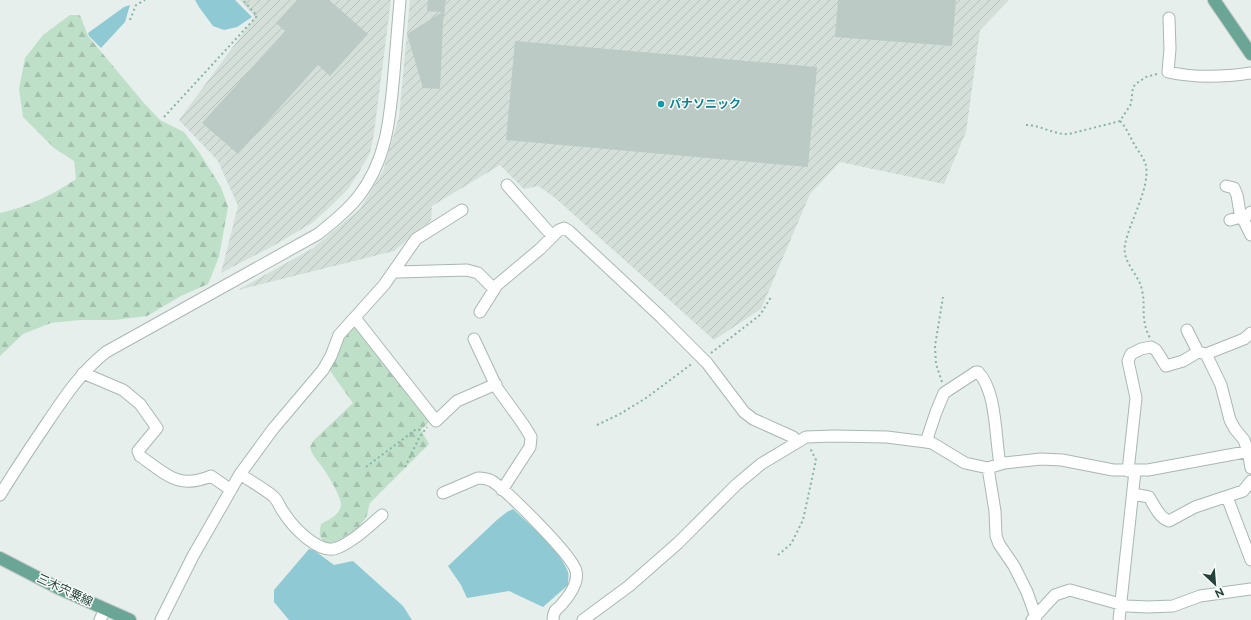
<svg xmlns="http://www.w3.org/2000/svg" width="1251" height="620" font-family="Raleway,'Noto Sans JP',sans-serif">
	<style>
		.industrial { fill: url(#industrial-furrows) }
		.forest { fill: url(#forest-firs) }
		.water { fill: #8ec9d4 }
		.building { fill: #bbcac4 }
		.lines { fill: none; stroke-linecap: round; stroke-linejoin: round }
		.minor-casing { stroke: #a8b8b2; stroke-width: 13 }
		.major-casing { stroke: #c2cac8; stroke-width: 14 }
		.path { stroke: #86b3a5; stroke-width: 2; stroke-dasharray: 2 3; stroke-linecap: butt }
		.minor { stroke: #fff; stroke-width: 11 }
		.major { stroke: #6aa596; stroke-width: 12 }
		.culture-dot { fill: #0f9aa8; stroke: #f7fbf9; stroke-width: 1.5 }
		.labels { text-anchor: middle; stroke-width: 3; stroke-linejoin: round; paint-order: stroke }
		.culture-label { font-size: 12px; font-weight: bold; fill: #0d838f; stroke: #f7fbf9; text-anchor: start }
		.street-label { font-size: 12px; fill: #24423a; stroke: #f7fbf9 }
	</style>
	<defs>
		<pattern id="industrial-furrows" width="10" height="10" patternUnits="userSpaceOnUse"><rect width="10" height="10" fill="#d4dfda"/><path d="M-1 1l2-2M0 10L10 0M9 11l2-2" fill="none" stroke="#b6c1bc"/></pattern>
		<pattern id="forest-firs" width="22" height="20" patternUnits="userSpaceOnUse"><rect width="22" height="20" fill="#bfe0c8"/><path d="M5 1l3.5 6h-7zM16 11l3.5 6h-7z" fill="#a4c1ad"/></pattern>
	</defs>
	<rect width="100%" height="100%" fill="#e6efeb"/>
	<path class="industrial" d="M 240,0 L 391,0 L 374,133 L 370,153 L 358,174 L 348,189 L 332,205 L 312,223 L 273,246 L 221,273 L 238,206 L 218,161 L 179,120 L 255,17 Z
		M 410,0 L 1009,0 L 980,30 L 966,132 L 944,184 L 840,162 L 810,194 L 761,309 L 714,340 L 554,197 L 538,186 L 524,189 L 500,165 L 432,206 L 431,220 L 394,251 L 238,290 L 313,248 L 360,209 L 383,171 L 399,117 Z"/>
	<path class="forest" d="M 70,15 L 80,15 L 88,36 L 143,102 L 160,120 L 184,132 L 199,152 L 221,187 L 228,207 L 219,257 L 208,284 L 181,296 L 147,316 L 115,320 L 80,320 L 51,323 L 23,334 L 0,356 L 0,213 C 27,207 53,195 76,179 L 74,161 L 54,148 L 23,117 L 19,89 L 25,58 L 43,35 Z
		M 356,323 L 431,420 L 421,430 L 429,444 L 370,503 L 366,518 L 358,528 L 335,542 L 326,544 C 319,538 319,534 321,524 C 328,520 340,515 341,505 C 342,498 328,475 323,468 C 318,461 312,456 310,447 L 314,440 L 353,403 L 328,368 L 337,356 L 341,341 Z"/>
	<path class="water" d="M 195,0 L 235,0 L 252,17 L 237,27 L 224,30 L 213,26 L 199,7 Z
		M 130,5 L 125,22 L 101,48 L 89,36 L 88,33 L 124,7 Z
		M 513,509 C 528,523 562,553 568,572 C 569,576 568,581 568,585 L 543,607 L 509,591 L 467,598 L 461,585 L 448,566 L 498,519 L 507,512 Z
		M 309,549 L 315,551 L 334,565 L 353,561 L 403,606 L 412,620 L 289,620 L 274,602 L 274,590 Z"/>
	<path class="building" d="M 297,0 L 329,0 L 368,34 L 330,76 L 318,65 L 238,154 L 202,123 L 285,31 L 276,23 Z
		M 428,0 L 446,0 L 443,23 L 440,89 L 423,88 L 407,34 L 442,12 L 427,11 Z
		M 838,0 L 956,0 L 952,46 L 835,37 Z
		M 515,41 L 817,67 L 808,167 L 506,140 Z"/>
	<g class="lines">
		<defs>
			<path id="minor" d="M 1169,18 L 1170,49 L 1168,72 C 1195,78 1225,77 1251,73
				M 507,185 L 546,229 L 553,236
				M 1226,186 L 1234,188 L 1237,195 L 1240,213 L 1251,235
				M 1230,220 L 1248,215 L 1251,212
				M 395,269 L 398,272 L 467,270 L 478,273 L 494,289
				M 480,312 L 497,285 L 540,249 L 559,230 L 564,228 L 569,231 L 661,317 L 707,363 L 744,412 L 753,419 L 793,437 L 797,442
				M 355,318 L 436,421 L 457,401 L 496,384
				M 1187,330 L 1198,352
				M 474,339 L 497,388 L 523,424 L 531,437 L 530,447 L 502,490
				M 1206,354 L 1221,385 L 1230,420 L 1235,429 L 1244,440 L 1248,451 L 1251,468
				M 83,373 L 123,390 L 140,404 L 157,428 L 138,451 L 140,456 C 166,474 178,490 211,476 L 231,490
				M 926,442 L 936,412 L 944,393 L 976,372 L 978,372 C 997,391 995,438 1000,464
				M 988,468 L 995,511 L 996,536 L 999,544 L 1014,566 L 1027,592 L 1036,617
				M 1128,471 L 1136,398 L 1128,361 L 1131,354 L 1141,349 L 1151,347 L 1156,350 L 1166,366 L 1183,361 L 1198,352 L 1206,354 L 1244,339 L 1251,333
				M 240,474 C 250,481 265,489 274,497 C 278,501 280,508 284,513 C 293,527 319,555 337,548 C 354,541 369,526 382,515
				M 443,493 L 478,478 C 483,478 488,479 492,481 C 507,491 573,556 576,571 C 579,583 569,596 562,604 C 560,607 556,609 555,611 C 554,613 553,617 553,620
				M 1133,494 L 1149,497 C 1154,505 1159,518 1169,521 L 1195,507 L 1243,491 L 1251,481
				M 0,495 C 16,469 32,445 49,420 C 66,395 82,371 106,352 L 318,234 C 332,223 347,211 358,197 C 387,160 390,118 394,73 C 396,49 398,24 400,0
				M 1227,497 L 1251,560
				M 100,620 L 105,609
				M 161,620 L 193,556 L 240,474 L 273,429 L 323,370 L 331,356 L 339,335 L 384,285 L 416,239 L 462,210
				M 583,620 L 629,586 L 678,543 L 736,485 L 761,464 L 806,437 L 833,436 L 887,437 L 926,442 L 932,443 L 965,463 L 988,468 L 1004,463 L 1041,459 L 1062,460 L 1113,470 L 1148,470 L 1251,451
				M 1032,620 L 1055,595 L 1070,590 L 1127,606 L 1148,607 L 1173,606 L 1200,596 L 1251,589
				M 1119,620 L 1135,471"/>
			<path id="major" d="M 1214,0 L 1251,54
				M 0,558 L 58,588 L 130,620"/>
		</defs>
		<use href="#minor" class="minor-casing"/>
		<use href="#major" class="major-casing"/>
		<path class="path" d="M 130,20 L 136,5 L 145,0
			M 164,117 L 257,16 L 243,0
			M 1120,121 C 1126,127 1129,135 1133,142 C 1137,150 1144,157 1146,166 C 1150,189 1129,222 1125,245 C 1122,263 1139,274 1142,290 C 1146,308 1140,319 1150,338
			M 1026,125 C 1041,125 1054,135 1069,134 L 1120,121 L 1131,104 L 1133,87 L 1137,83 L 1146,77 L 1157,74
			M 711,353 L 760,315 L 771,297
			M 942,382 L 936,364 L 935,346 L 943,297
			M 597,425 L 620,414 L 646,398 L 693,363
			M 366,467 L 415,430 L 418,429 L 423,432
			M 405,467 L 419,438 L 427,427
			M 778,555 L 791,544 L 803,520 L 816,460 L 810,448"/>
		<use href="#minor" class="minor"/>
		<use href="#major" class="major"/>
	</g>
	<circle class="culture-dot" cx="661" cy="104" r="4"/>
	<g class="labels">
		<g class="culture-label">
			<text x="669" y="108">パナソニック</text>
		</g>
		<g class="street-label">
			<text transform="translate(65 590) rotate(25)" y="4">三木宍粟線</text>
		</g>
	</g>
	<g transform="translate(1215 584) rotate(154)" stroke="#f7fbf9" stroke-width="3" paint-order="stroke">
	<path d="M0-3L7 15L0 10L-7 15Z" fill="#24423a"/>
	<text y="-6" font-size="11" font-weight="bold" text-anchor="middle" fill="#24423a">N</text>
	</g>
</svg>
